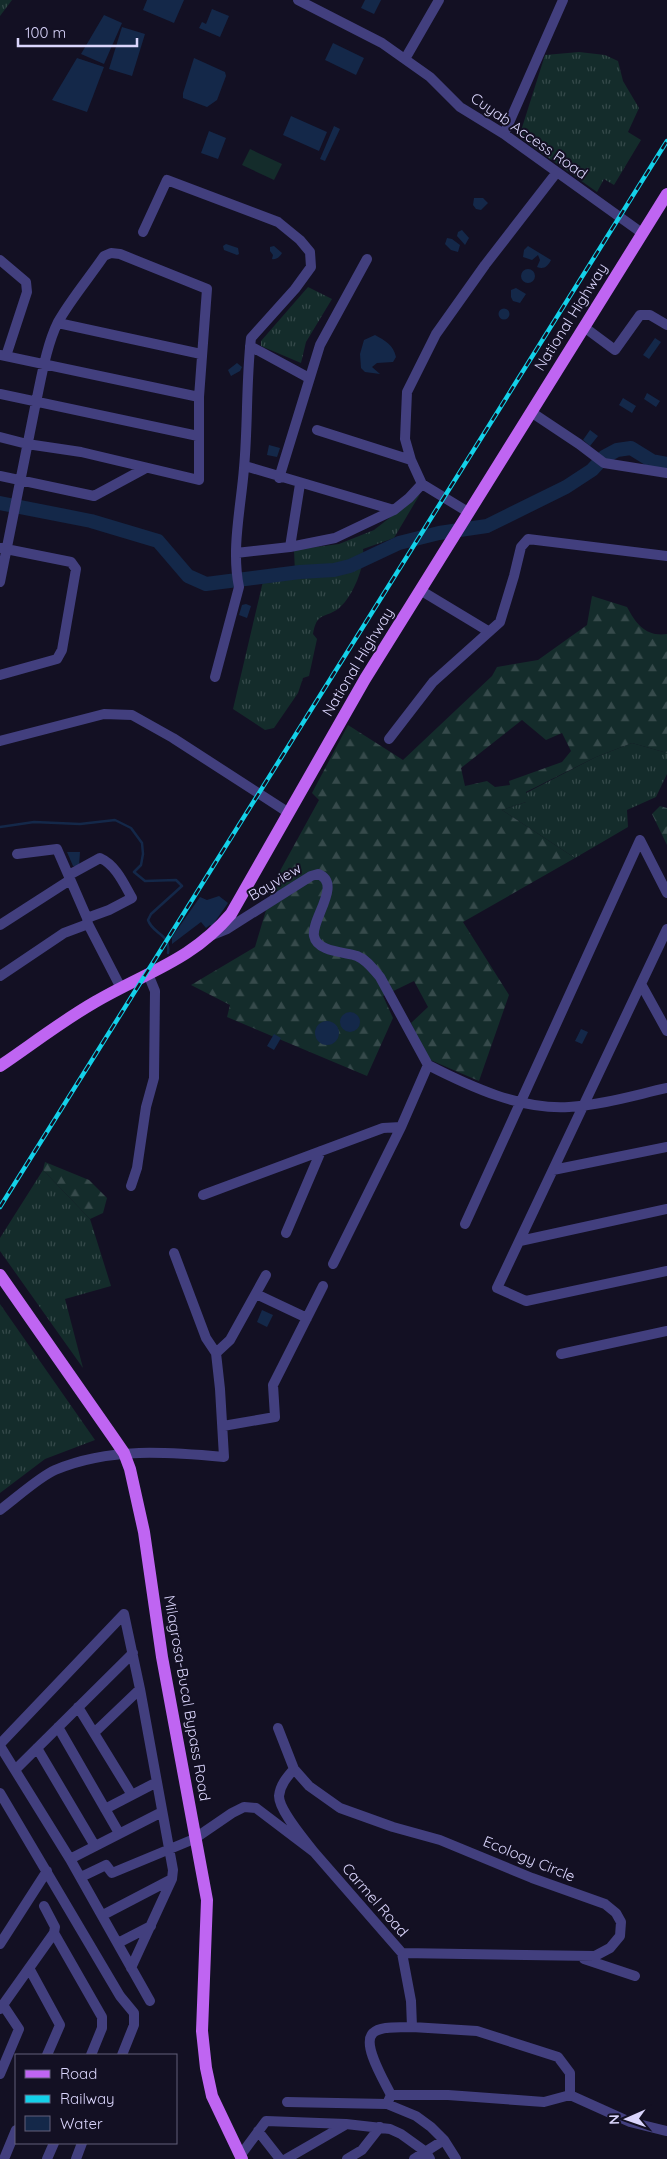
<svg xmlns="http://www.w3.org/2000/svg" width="667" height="2159" font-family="Quicksand,sans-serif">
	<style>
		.grass { fill: url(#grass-tufts) }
		.forest { fill: url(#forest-firs); fill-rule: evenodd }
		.green { fill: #142c2b }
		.water { fill: #142849 }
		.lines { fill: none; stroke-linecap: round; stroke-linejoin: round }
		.stream { stroke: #142849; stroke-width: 2.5 }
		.river { stroke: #142849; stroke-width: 14 }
		.minor { stroke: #423f7e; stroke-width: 10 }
		.major { stroke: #bf65f2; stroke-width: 12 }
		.rail-casing { stroke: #13d1e9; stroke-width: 4.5 }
		.rail { stroke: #131023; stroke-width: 2.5; stroke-dasharray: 8; stroke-linecap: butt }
		.labels { text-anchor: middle; stroke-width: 4; stroke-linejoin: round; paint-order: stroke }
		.street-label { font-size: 15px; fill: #dad5fc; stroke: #131023 }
	</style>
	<defs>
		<pattern id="grass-tufts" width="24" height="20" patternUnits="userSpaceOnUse" patternTransform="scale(1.25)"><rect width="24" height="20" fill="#142c2b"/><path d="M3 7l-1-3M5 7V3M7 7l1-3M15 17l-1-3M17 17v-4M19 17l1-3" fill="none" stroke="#364a4b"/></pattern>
		<pattern id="forest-firs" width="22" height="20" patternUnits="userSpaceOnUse" patternTransform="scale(1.25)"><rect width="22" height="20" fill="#142c2b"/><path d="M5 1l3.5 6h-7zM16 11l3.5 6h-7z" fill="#364a4b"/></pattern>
	</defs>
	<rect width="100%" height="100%" fill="#131023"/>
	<path class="grass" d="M 0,0 L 12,0 L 0,16 Z
		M 579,52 L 605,55 L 618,61 L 623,81 L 639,108 L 628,132 L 641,140 L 614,185 L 604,179 L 597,192 L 519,137 L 545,55 Z
		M 308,287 L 332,299 L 306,342 L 301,363 L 261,346 L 261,341 Z
		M 420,494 L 394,538 L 363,549 C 366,565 352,599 338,609 C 323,619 317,612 313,634 L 317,639 L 309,676 L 303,678 L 298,693 L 274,728 L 265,730 L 233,709 L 264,577 L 295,573 L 294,550 L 339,544 L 374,530 Z
		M 632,743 L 667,753 L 667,774 L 656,797 L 627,810 L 628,827 L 575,858 L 502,810 L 526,802 L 526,793 L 596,757 Z
		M 43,1170 L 90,1219 L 111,1286 L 65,1299 L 83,1368 L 0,1251 L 0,1238 Z
		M 0,1304 L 95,1440 L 45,1459 L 0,1493 Z"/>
	<path class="forest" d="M 592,596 L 627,607 C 636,624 646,637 667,634 L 667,753 L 632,743 L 596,757 L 526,792 L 526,802 L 502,810 L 575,858 L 463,922 L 509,995 L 479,1081 L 428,1059 L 411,1023 L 428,1007 L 414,981 L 383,996 L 393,1018 L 367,1076 L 227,1017 L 230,1005 L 191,985 L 255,947 L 275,880 L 319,800 L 312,793 L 348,725 L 403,760 L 492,676 L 497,667 L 538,660 L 587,625 ZM 522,720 L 546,740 L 562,733 L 571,751 L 562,762 L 509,781 L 510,785 L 495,787 L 487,781 L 465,786 L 461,768 Z
		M 660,806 L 667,808 L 667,845 L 652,814 Z
		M 45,1162 L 89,1180 L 107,1198 L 103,1213 L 90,1219 L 43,1170 Z"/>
	<path class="green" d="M 250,149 L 282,164 L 274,180 L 242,165 Z"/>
	<path class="water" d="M 147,0 L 184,0 L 174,23 L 143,10 Z
		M 365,0 L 381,0 L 374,14 L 361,8 Z
		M 212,9 L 229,16 L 220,37 L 199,28 L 202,22 L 206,24 Z
		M 104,15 L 122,23 L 104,64 L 81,54 Z
		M 122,27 L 145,34 L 132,76 L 109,69 Z
		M 333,43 L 364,58 L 356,75 L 325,60 Z
		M 77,58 L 104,67 L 87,112 L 52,100 Z
		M 194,58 L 225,72 L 226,76 L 217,100 L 207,107 L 183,98 L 183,93 Z
		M 291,116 L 327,132 L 319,151 L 283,135 Z
		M 334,126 L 340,129 L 325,161 L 320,159 Z
		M 209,131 L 226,138 L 218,159 L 201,153 Z
		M 474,198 L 483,198 L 488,203 L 481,210 L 476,209 L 473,205 Z
		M 462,230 L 469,238 L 465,245 L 457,236 L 458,232 Z
		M 447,238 L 452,239 L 460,245 L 458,252 L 451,250 L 445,244 Z
		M 226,244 L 238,248 L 239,254 L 237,255 L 224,250 L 223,246 Z
		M 274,246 L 282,253 C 280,257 276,260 272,259 L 273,255 L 270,251 L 270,247 Z
		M 528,246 L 551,260 C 548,266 544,270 537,267 L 540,260 L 538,255 L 532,260 L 523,257 L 524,250 Z
		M521 276a7 7 0 1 1 14 0a7 7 0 1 1-14 0Z
		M 516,288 L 526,294 L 520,303 L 513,301 L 511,297 L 511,290 Z
		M498.5 314a5.5 5.5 0 1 1 11 0a5.5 5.5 0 1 1-11 0Z
		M 375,335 C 386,341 393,345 396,357 L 393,362 L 377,363 L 372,367 L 380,374 L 365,372 L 361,368 L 360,354 L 364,340 Z
		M 655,338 L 661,342 L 649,359 L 643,355 Z
		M 237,363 L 242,367 L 240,371 L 231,376 L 228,370 Z
		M 647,393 L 660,401 L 656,407 L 644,399 Z
		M 623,398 L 636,406 L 632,413 L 619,405 Z
		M 590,430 L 598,436 L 590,446 L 583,440 Z
		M 269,445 L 280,448 L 277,457 L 267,455 Z
		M 246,604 L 251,606 L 247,618 L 239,615 L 242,605 Z
		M 67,852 L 80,852 L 79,866 L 73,866 Z
		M 219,896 L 228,903 L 212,926 L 210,925 L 206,928 L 201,922 L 172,944 L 172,937 L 200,897 L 207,900 Z
		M340 1022a10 10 0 1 1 20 0a10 10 0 1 1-20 0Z
		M315 1033a12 12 0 1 1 24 0a12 12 0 1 1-24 0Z
		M 581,1029 L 588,1032 L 582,1044 L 575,1041 Z
		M 274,1034 L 281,1038 L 274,1050 L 267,1046 Z
		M 262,1310 L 273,1315 L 267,1327 L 257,1322 Z"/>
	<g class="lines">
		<path class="stream" d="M 0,827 L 34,822 L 80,824 L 115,820 L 131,828 L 142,843 L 143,854 L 141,865 L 134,872 L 145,881 L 176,880 L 182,886 L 151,914 L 148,920 C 153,935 171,933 168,953"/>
		<path class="river" d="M 0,503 L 91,521 L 158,541 L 188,576 L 206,584 L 300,572 L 334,570 L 350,566 L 399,543 L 439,533 L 487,526 L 566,487 L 592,470 L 604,457 L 617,450 L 631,448 L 652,461 L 667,464"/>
		<path class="minor" d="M 298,0 L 382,43 L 430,77 L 460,107 L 504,134 L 642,233
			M 405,59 L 439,0
			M 504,134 L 563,0
			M 143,232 L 167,180 L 278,222 L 300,240 L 310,252 L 311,267 L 295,289 L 251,338 C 246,381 248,425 244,468 C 241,507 231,549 239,587 L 215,677
			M 0,260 L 26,282 L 27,292 L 6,356
			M 58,323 L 201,354
			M 584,327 L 615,350 L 640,315 L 650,315 L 667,325
			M 250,346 L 309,378
			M 0,355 L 199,397
			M 0,394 L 198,436
			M 531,412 L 579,444 L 604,463 L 667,473
			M 317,430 L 411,460
			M 0,437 L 27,444 L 81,452 L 199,480 L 199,397 L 207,289 L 120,254 L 111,253 L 104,256 C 89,278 71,299 58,322 C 46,346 41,380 35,407 C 23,465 12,524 0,582
			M 245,466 L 394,510
			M 0,476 L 94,496 L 144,469
			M 279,478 L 320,345 L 367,259
			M 422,484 L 411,460 L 405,439 L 407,392 L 436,334 L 485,265 L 557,172
			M 290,547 L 300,484
			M 236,553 L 290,547 L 335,538 L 394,510 L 409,498 L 422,484 L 468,512
			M 420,590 L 488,631
			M 0,675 L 57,659 L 62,650 L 76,569 L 71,562 L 1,548
			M 389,739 L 433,682 L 500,622 L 514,576 L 521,547 L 528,539 L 667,556
			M 0,741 L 104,714 L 132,715 L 173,738 L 289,813
			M 640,840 L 667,893
			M 17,854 L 57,849 L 87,918 L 88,924 L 121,988
			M 69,875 L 100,858 C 116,865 124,884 132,898 L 109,910 L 87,918
			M 0,925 L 70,880
			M 667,929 L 497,1288 L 526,1301 L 667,1271
			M 212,935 L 227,929 L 311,876 L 318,874 C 343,883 311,919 314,936 C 317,952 345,952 357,956 C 367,960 373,969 380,977 L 428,1065
			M 0,976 L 64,933 L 88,924
			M 641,984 L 667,1031
			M 428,1065 C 471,1087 521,1110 569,1107 C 602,1105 635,1095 667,1088
			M 553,1170 L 667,1147
			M 131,1186 L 137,1168 L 146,1107 L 154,1078 L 155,991 L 148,974
			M 203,1195 L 383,1128 L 401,1127
			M 465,1224 L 640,840
			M 286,1233 L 321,1151
			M 520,1241 L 667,1209
			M 174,1253 L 206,1338 L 216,1353
			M 333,1264 L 401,1127 L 428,1065
			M 256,1294 L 307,1318
			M 561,1354 L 667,1331
			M 223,1426 L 275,1417 L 273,1385 L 323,1286
			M 0,1510 C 15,1499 39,1477 55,1470 C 110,1447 168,1452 224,1457 L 220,1389 L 216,1353 L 230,1340 L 266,1275
			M 124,1614 L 140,1689 L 173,1870 L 172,1879 L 131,1968
			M 78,1707 L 132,1795
			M 58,1727 L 119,1833
			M 278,1728 L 294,1769
			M 95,1732 L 140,1689
			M 0,1744 L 124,1614
			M 0,1746 L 70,1859 L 150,2001
			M 37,1748 L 95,1846
			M 16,1769 L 133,1653
			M 0,1793 L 120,1996 L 134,2013 L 134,2025 L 122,2055
			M 105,1809 L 157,1782
			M 314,1852 C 305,1840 279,1811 279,1796 C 280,1785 287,1777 294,1769 L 309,1786 L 340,1808 L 393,1827 L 440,1840 L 532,1878 L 605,1904 L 616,1913 L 621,1922 L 620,1936 L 610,1948 L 595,1956 L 402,1953
			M 70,1859 L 162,1812
			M 81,1877 L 106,1865 L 112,1873 L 194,1839 L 232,1813 L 244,1807 L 256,1808 L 314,1852 L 402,1953 L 411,2001 L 412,2027 C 401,2028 381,2025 373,2033 C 361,2044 385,2082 391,2095 L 387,2104
			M 103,1915 L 172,1879
			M 54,1933 L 102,2017 L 102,2028 L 91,2055
			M 118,1943 L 151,1926
			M 0,1944 L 47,1871
			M 584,1959 L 635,1976
			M 29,1968 L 60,2025 L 47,2055
			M 0,2009 L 54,1933 L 55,1927 L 44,1906
			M 0,2074 L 19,2029 L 3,2005
			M 391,2095 L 448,2095 L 544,2102 L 570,2095 L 570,2073 L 558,2057 L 477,2031 L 412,2027
			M 570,2095 L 630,2122 L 666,2131
			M 287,2102 L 387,2104 L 416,2116 L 431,2127 L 444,2140 L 456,2159
			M 258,2131 L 280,2159
			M 240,2156 L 266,2121 L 346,2124 L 390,2129 L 401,2134 L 426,2152 L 430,2159
			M 4,2159 L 16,2130
			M 47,2159 L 54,2143
			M 76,2159 L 82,2143
			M 286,2159 L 345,2125
			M 347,2159 L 362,2150 L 380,2127
			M 414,2159 L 444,2140"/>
		<path class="major" d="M 0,1066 C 31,1045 62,1021 95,1002 C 146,972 191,961 231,914 L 365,679 L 667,194
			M 0,1275 L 113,1437 L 124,1453 L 130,1469 L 144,1532 L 162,1657 L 207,1900 L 202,2031 L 206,2068 L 212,2096 L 242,2159"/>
		<defs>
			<path id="rail" d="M 0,1207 L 667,141"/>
		</defs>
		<use href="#rail" class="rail-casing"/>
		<use href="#rail" class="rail"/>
	</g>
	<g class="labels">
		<g class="street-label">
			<text transform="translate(529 136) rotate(35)" y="5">Cuyab Access Road</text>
			<text transform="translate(571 317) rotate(-58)" y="5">National Highway</text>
			<text transform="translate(358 662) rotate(-59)" y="5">National Highway</text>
			<text transform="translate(275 882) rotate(-31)" y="5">Bayview</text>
			<text transform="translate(187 1698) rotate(80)" y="5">Milagrosa-Bucal Bypass Road</text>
			<text transform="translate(529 1859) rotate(22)" y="5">Ecology Circle</text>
			<text transform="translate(375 1900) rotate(49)" y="5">Carmel Road</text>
		</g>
	</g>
	<rect x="15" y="2054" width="162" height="90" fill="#131023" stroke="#635f7a"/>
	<rect x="25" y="2070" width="25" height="8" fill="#bf65f2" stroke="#635f7a"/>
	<text x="60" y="2079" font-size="15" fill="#dad5fc">Road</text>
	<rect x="25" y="2095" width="25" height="8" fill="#13d1e9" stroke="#635f7a"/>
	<text x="60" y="2104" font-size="15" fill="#dad5fc">Railway</text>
	<rect x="25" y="2116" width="25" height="15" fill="#142849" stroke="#635f7a"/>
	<text x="60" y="2129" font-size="15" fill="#dad5fc">Water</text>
	<g transform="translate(627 2119) rotate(268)" stroke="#131023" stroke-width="4" paint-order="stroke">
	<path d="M0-4L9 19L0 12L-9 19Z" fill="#dad5fc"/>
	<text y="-8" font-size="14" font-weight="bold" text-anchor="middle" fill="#dad5fc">N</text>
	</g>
	<path d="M18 38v8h119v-8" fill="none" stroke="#dad5fc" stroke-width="2.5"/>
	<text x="25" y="38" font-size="15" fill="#dad5fc" stroke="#131023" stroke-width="4" paint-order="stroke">100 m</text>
</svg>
